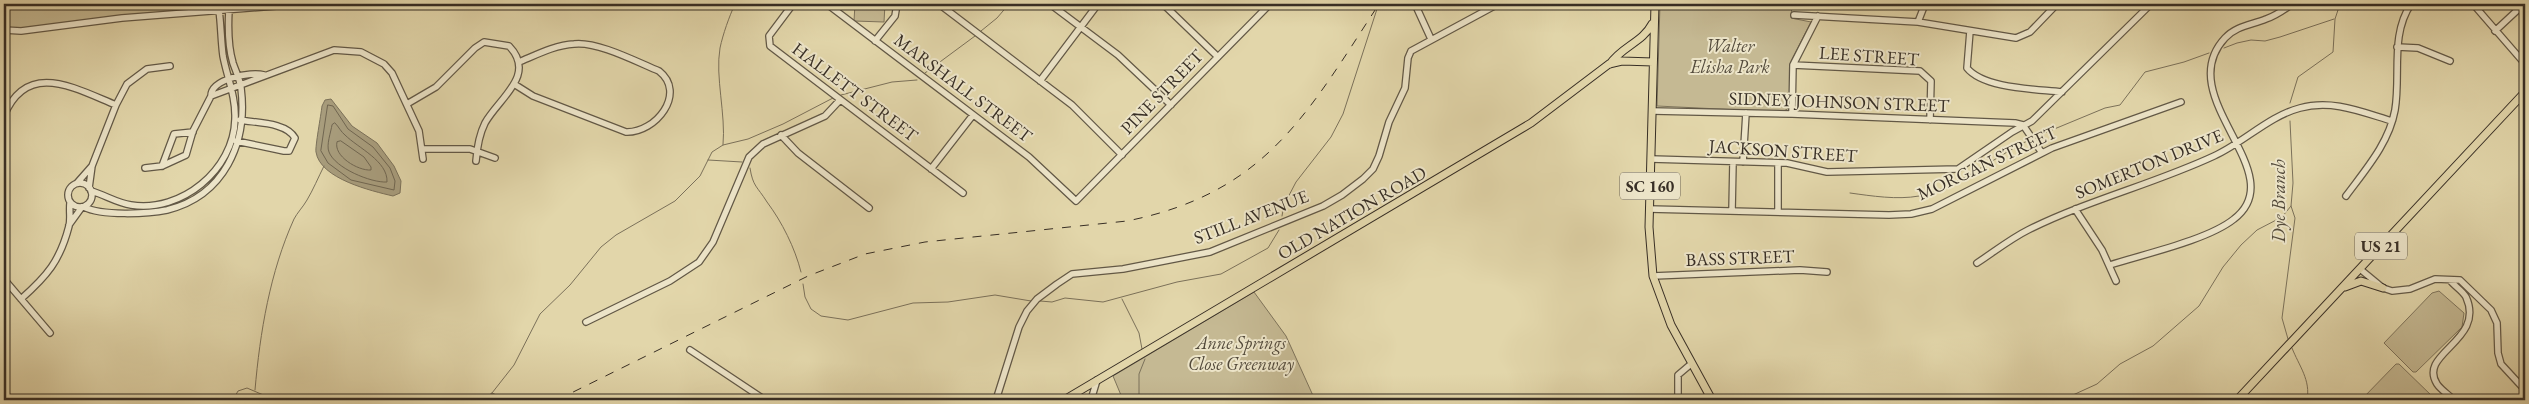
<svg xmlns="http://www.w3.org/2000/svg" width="2529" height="404" font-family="'EB Garamond',serif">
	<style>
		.green { fill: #c5b993; stroke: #7e745c }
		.water { fill: #a89d7d; stroke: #7b715a }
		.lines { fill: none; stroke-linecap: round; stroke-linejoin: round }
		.shore { stroke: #706651; stroke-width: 1 }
		.stream { stroke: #7b715a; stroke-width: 1 }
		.minor-casing { stroke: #625846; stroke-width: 8 }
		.major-casing { stroke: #372e25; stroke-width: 9 }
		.minor { stroke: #ece4c8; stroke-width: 5.5 }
		.major { stroke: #e2d6aa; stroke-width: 7 }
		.rail { stroke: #372e25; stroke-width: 1; stroke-dasharray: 9 9; stroke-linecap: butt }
		.labels { text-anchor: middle; stroke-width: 4; stroke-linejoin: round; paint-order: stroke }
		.shield { fill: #ece4c8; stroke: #6d6556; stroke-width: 1 }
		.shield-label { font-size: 16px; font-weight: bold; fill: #372e25 }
		.park-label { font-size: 18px; font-style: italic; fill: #534a3b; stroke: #ece4c8 }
		.street-label { font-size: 18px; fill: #372e25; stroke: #ece4c8 }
		.water-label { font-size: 19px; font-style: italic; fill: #534a3b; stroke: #ece4c8 }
	</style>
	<rect width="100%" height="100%" fill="#e2d6aa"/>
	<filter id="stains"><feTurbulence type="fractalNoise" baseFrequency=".004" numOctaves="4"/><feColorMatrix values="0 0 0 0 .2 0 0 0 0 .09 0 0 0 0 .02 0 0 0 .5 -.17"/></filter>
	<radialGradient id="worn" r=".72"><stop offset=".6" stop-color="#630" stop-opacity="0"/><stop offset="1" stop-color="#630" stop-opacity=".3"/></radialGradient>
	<path class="green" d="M 4,4 L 302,4 L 177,13 L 21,31 L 4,35 Z
		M 855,4 L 885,4 L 884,22 L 854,21 Z
		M 1660,4 L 1792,4 L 1791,18 L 1811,22 L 1791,61 L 1789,108 L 1782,112 L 1657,106 Z
		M 2439,291 L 2464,313 L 2462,327 L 2416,372 L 2413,372 L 2384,343 L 2432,293 Z
		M 1254,292 L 1286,336 L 1315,400 L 1123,400 L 1113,376 Z
		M 2396,364 L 2399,364 L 2433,397 L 2430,400 L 2362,399 Z"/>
	<path class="water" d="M 331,99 L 352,126 L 377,143 L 394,166 L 401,181 L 400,193 L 393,196 C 372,191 320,179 316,152 C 315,147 321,115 322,106 L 325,100 Z"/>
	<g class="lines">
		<path class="shore" d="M 328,105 L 333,106 L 348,129 L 373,147 L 390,168 L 395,181 L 394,190 L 351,180 L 328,163 L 321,151 Z
			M 335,123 C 339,127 341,132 345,135 C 358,148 388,161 387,182 C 371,183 335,168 329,152 C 326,145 331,132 332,125 Z
			M 341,141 L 364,157 L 371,167 L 371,170 C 358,171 333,156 337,142 Z"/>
		<path class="stream" d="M 981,31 L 997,18 L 1009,4
			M 2224,48 L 2237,43 L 2251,40 L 2265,41 L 2280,37 L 2334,19
			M 925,73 L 975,36
			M 841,95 L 892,82 L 917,80
			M 2290,103 L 2298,77 L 2333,52 L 2335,19 L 2340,4
			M 2035,137 L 2105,108 L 2120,105 L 2145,72 L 2184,62 L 2209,53
			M 723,145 C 726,114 715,77 720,48 C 723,34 729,17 735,4
			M 708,160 L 742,162
			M 750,168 C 753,187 757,186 767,202 C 782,222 795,248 801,272
			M 1850,193 C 1872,196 1897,200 1919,196 C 1955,189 1996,156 2029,140
			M 1282,216 L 1284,205 L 1296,182 L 1331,137 L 1343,114 L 1377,9
			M 803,284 L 805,297 L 811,309 L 821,316 L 848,320 L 913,303 L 948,302 L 995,295 L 1031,301
			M 1122,299 L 1139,333 L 1142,349
			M 1040,301 L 1052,302 L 1065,298 L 1103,302 L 1177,282 L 1221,274 L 1268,248 L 1279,230
			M 2288,339 L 2282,318 L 2295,218 L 2291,206 L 2293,183 L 2290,121
			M 2292,348 C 2299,366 2311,380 2307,400
			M 4,389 L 14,397 L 24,400
			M 255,390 C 260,332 270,272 294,219 C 297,213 303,207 307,200 C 313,190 318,178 324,166
			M 492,393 L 507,400
			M 233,400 L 238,391 L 247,388 L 275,400
			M 482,400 L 492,393 L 514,365 L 540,314 L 570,285 L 601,247 L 616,235 L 675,201 L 700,176 L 712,152 L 723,145 L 748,139 L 783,124 L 833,98
			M 1139,400 L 1139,374 L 1145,359
			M 2062,400 L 2097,384 L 2120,364 L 2153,346 L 2199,306 L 2223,267 L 2241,245 L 2257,230 L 2282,217 L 2291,206"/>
		<defs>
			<path id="minor" d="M 793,4 L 769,36 L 770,46 L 963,193
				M 827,4 L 1029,157 L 1076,201 L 1270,4
				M 939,4 L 1072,105 L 1122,155
				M 1050,4 L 1118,55 L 1171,105
				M 1163,4 L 1218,57
				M 1415,4 L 1431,39
				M 2473,4 L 2525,64
				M 1794,15 L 1918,22 L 2016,38 L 2030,32 L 2057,4
				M 1918,22 L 1925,4
				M 4,30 L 21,31 L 122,18 L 302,4
				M 1970,31 L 1967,68 C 1984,89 2037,89 2062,92
				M 2495,31 L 2524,4
				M 875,41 L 895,16 L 897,4
				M 2397,47 L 2418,48 L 2450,61
				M 1793,65 L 1920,71 L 1931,81 L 1930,120
				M 1040,81 L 1098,4
				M 514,84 L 533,96 L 626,132 C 656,133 687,93 659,71 C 637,62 597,41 574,44 C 555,45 536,55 519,62
				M 211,96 L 334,50 L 361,52 L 384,64 L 392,73 L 419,131 L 423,159
				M 407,104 L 436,87 L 475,48 L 484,42 L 509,46 C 537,75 499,98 485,123 C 479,135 477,148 476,161
				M 1653,111 L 1792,114 L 2015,123 L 2023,125 L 2042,153
				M 1792,114 L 1793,65 L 1818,16
				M 4,116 C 27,60 74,88 116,105
				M 781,135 L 798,153 L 869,208
				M 236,141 L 284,151 L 289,151 L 295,138 C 286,122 256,123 240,120
				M 422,149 L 470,149 L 495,158
				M 1651,159 L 1787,163 L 1827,172 L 1958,169 L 2012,132 L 2032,121 L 2151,4
				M 1743,162 L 1746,113
				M 162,166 L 174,134 L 193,132
				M 145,168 L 162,166 L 186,155 L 193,131 L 211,96 C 211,79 251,71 264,75
				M 931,169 L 973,115
				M68 195a12 12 0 1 1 24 0a12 12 0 1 1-24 0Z
				M 77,183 L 92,166
				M 89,188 L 92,166 L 116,105 L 127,84 L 147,69 L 170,66
				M 91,191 C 105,195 117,203 131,205 C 181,213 234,170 235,119 C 236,97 227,77 223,56 C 221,41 221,25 219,10
				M 2346,196 C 2366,169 2389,143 2395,110 C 2401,75 2390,35 2411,4
				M 84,207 C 101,216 148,214 167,210 C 224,196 248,143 241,88 C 240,79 236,72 233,63 C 228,46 228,27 229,10
				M 1649,209 L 1889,215 L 1911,214 L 1932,209 L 2052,148 L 2181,102
				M 2075,209 L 2102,250 L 2116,281
				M 1732,211 L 1733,162
				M 1778,212 L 1778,163
				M 69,225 L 82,207
				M 1977,263 C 1994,252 2010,239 2028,230 C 2088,200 2154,184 2214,156 C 2243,143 2269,116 2300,108 C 2332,99 2362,112 2392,121
				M 2110,265 C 2144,254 2208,240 2234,219 C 2294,173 2170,97 2225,38 C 2236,26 2251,25 2266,19 C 2275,16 2284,10 2292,4
				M 2360,269 L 2383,288 L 2392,291 L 2410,289 L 2435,279 L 2460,280 L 2491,310 L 2497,323 L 2498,353 L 2501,364 L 2525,390
				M 1653,276 L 1800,270 L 1827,272
				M 4,279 L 50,333
				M 2450,280 C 2454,286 2462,290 2466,297 C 2486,341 2417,353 2437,384 C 2441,390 2449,395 2454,400
				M 21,299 C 47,276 60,261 69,226 C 71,219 69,211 70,203
				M 586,322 L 670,281 L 699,262 L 713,242 L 749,157 L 763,144 L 825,116 L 840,100
				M 690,350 L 765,400
				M 996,400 L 1019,327 L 1027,311 L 1037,299 L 1057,284 L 1072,274 L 1123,269 L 1210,252 L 1323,206 L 1342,195 L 1363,179 L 1373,169 L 1379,156 L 1389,122 L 1405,88 L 1408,58 L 1411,51 L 1498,4
				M 1091,400 L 1097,380
				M 1678,400 L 1678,375 L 1691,364"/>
			<path id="major" d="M 1655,4 L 1649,227 L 1653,276 L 1671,325 L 1712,400
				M 1610,64 C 1621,47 1643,42 1652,24
				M 2345,287 L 2361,281 L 2383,288
				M 1064,400 L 1531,123 L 1609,64 L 1622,61 L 1653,62
				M 2237,400 L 2525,92"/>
		</defs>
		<use href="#minor" class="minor-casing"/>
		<use href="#major" class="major-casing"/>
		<use href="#minor" class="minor"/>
		<use href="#major" class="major"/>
		<path class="rail" d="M 557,400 L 808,276 L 865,254 L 925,242 L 1127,221 C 1266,193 1307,114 1379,4"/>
	</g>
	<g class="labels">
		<g class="shield">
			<rect x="1620" y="172.5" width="60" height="27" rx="4"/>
			<rect x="2355" y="232.5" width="52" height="27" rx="4"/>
		</g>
		<g class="shield-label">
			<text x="1650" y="192">SC 160</text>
			<text x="2381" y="252">US 21</text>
		</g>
		<g class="park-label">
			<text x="1730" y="52">Walter<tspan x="1730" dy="21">Elisha Park</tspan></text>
			<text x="1241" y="349">Anne Springs<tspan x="1241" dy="21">Close Greenway</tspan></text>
		</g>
		<g class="street-label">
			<text transform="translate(1869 56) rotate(4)" y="6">LEE STREET</text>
			<text transform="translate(963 88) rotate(37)" y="6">MARSHALL STREET</text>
			<text transform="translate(855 92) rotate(37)" y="6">HALLETT STREET</text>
			<text transform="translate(1162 92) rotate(-46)" y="6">PINE STREET</text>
			<text transform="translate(1839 102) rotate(2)" y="6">SIDNEY JOHNSON STREET</text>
			<text transform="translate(1783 151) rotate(4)" y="6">JACKSON STREET</text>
			<text transform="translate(1987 163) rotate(-25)" y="6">MORGAN STREET</text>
			<text transform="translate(2149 164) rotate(-22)" y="6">SOMERTON DRIVE</text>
			<text transform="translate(1352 213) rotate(-30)" y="6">OLD NATION ROAD</text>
			<text transform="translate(1251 217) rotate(-21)" y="6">STILL AVENUE</text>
			<text transform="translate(1740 258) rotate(-2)" y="6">BASS STREET</text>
		</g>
		<g class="water-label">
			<text transform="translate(2278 201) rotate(-90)" y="7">Dye Branch</text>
		</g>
	</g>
	<rect width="2529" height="404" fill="none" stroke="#e2d6aa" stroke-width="20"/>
	<rect x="5" y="5" width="2519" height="394" fill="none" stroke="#372e25" stroke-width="2.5"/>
	<rect x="10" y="10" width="2509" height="384" fill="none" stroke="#372e25"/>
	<rect width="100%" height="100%" filter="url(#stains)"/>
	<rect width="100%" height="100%" fill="url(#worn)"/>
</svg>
